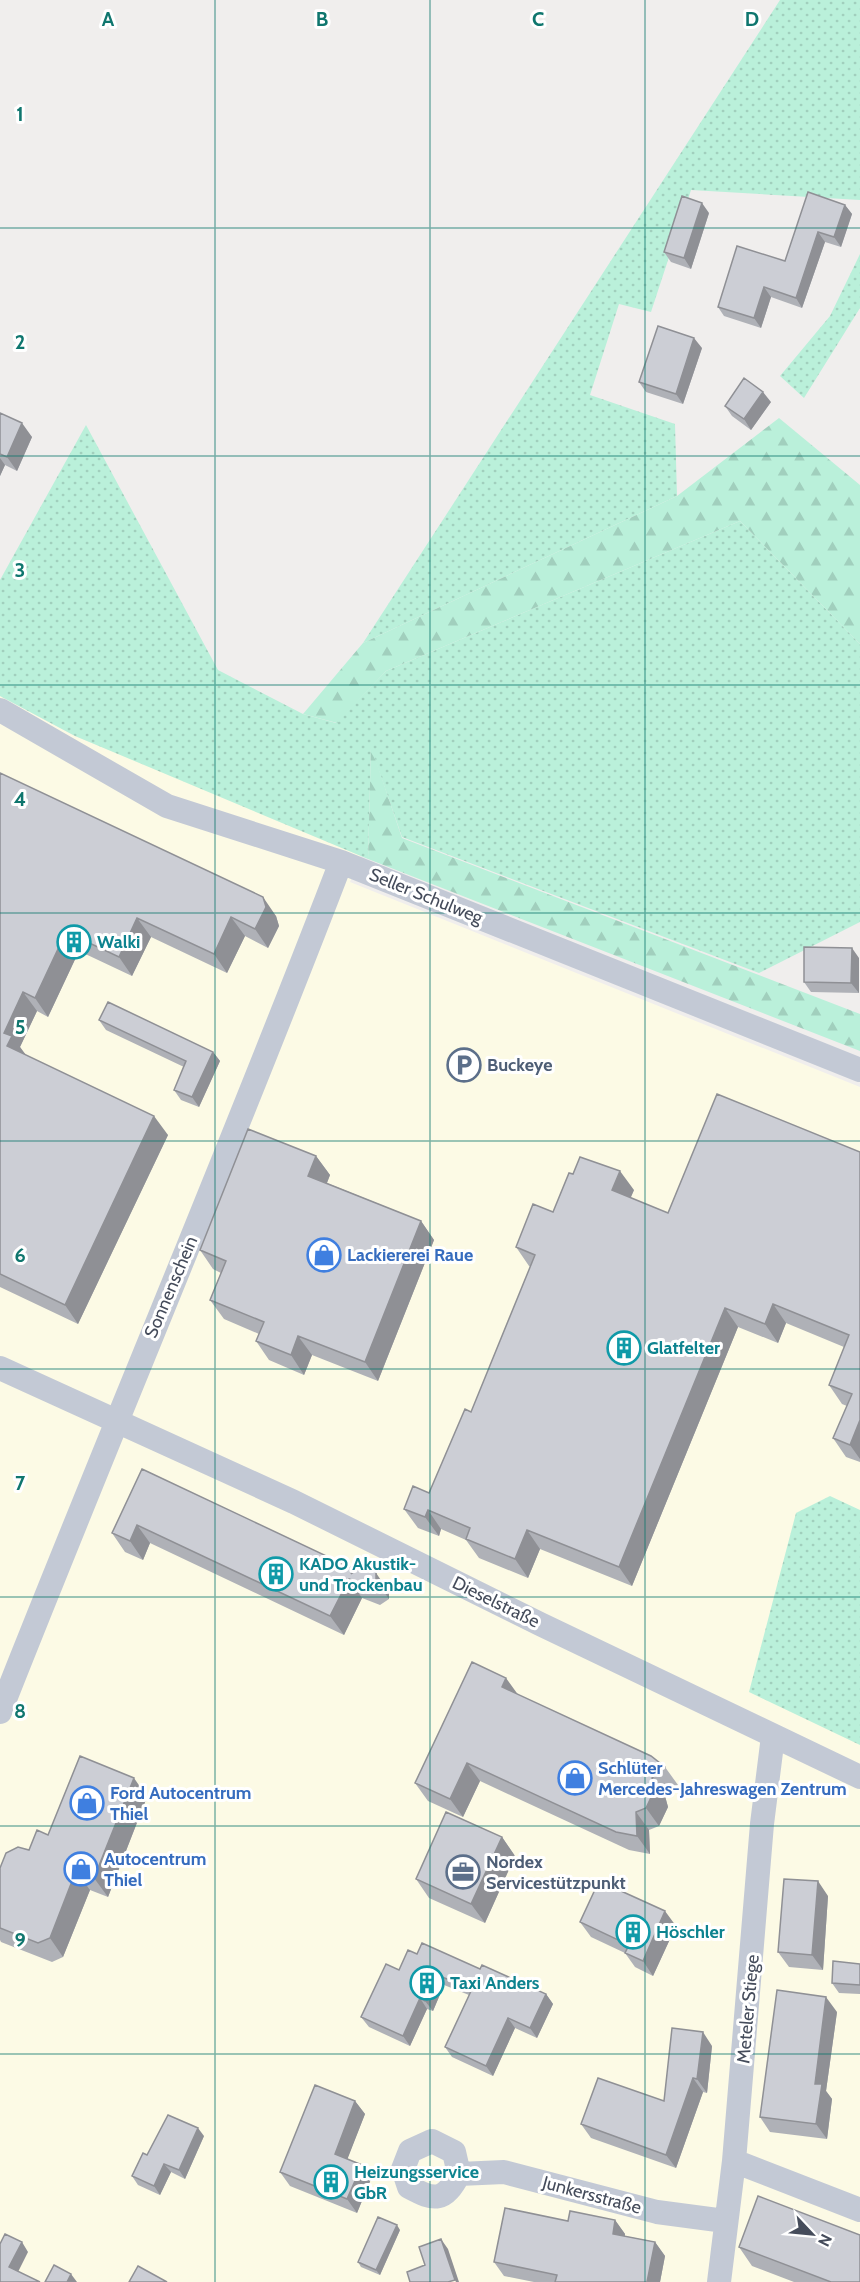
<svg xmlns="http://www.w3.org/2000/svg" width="860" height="2282" font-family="Cabin,sans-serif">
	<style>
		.commercial { fill: #fcfae5 }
		.green { fill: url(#green-dots) }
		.forest { fill: url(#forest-firs) }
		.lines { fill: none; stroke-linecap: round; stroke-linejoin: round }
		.minor { stroke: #c3c9d5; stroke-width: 24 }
		.wall { fill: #afb1b7 }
		.shaded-wall { fill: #8f9095 }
		.building { fill: #ccced5; stroke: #8f9095; stroke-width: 1.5 }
		.grid { fill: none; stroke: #0f766e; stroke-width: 1.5; stroke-opacity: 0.55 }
		.labels { text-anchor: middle; stroke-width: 6; stroke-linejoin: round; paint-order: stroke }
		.street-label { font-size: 18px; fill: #454c5b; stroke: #fff }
		.culture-label { font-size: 18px; font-weight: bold; fill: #0d838f; stroke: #fff; text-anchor: start }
		.service-label { font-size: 18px; font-weight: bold; fill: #4e5e75; stroke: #fff; text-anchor: start }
		.shop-label { font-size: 18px; font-weight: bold; fill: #366cbe; stroke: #fff; text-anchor: start }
		.grid-label { font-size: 20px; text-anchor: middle; font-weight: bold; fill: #0f766e; stroke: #fff; stroke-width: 6; stroke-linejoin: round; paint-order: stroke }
	</style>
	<defs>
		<pattern id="green-dots" width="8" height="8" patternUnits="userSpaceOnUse" patternTransform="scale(1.5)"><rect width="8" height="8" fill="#baf0da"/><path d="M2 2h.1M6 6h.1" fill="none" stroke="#a1cfbd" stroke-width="1.8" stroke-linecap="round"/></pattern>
		<pattern id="forest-firs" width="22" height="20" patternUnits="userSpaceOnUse" patternTransform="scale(1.5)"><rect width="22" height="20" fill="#baf0da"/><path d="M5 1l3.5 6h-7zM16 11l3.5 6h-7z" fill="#a1cfbd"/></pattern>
	</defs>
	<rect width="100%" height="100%" fill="#f0eeed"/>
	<path class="commercial" d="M 0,696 L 75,736 L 362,852 L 350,882 L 860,1087 L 860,2282 L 0,2282 Z"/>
	<path class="green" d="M 780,0 L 860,0 L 860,200 L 691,190 L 651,312 L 619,304 L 590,395 L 675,424 L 677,496 L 363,643 Z
		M 860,254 L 860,308 L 804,398 L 780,376 L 830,316 Z
		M 86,425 L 218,670 L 303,714 L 336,723 L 386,671 L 740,521 L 860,644 L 860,922 L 759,973 L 402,837 L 371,748 L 368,859 L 75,736 L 0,696 L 0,580 Z
		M 830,1496 L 860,1510 L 860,1745 L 749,1692 L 796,1513 Z"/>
	<path class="forest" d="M 779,418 L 860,485 L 860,644 L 740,521 L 386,671 L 337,723 L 303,714 L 363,643 L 677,496 Z
		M 371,746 L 402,838 L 860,1014 L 860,1051 L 368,859 Z"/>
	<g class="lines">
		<path class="minor" d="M 0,710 L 167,806 L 341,862 L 860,1070
			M 0,1368 L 294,1502 L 540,1624 L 860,1777
			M 0,1712 C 112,1428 232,1147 341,862
			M 734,2161 L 860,2210
			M 459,2174 C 444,2202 435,2201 409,2187 L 403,2169 L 410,2151 L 432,2141 L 454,2152 L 459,2174 L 504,2172 L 657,2212 L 725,2221
			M 719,2282 L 734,2161 L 762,1824 L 773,1736"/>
	</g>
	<path class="wall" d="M 845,205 L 852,214 L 841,247 L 825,242 L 802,308 L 771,297 L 761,328 L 724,316 L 718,307 L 785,261 Z
		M 709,213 L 691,269 L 671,262 L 664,252 Z
		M 702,348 L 683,404 L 646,392 L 639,382 Z
		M 771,402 L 751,430 L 732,416 L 725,406 Z
		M 0,413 L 32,437 L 17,471 L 5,465 L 0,476 Z
		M 0,773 L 276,916 L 279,926 L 268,948 L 245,936 L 227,973 L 151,937 L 132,976 L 79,951 L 48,1017 L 37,1011 L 20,1047 L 25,1055 L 168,1135 L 78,1324 L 0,1287 Z
		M 859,958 L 859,993 L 811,992 L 804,982 Z
		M 99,1020 L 213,1052 L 220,1061 L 199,1107 L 181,1100 L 174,1090 L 184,1067 L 106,1030 Z
		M 860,1152 L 860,1462 L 846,1457 L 833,1438 L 847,1406 L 842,1404 L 829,1385 L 844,1347 L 786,1323 L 778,1343 L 738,1327 L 632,1586 L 540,1549 L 528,1578 L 479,1558 L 466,1540 L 441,1529 L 439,1536 L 418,1528 L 404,1509 L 429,1493 L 471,1412 L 531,1267 L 529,1266 L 516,1247 L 553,1212 L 634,1190 L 630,1198 L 668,1213 Z
		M 316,1156 L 330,1175 L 327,1183 L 421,1221 L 434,1240 L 378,1381 L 312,1355 L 304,1375 L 269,1360 L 256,1341 L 259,1334 L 224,1319 L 210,1300 L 221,1273 L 213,1269 L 200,1250 Z
		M 142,1469 L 354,1569 L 355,1571 L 362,1566 L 389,1592 L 389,1599 L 380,1605 L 362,1598 L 344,1635 L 150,1543 L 143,1560 L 125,1552 L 112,1533 Z
		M 517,1694 L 665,1767 L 678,1785 L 665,1796 L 668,1807 L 659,1826 L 649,1830 L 650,1854 L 629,1850 L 480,1781 L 463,1817 L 428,1801 L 415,1783 Z
		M 147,1797 L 108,1897 L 90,1890 L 63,1957 L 52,1962 L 1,1942 L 0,1940 L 0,1868 L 29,1850 L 48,1835 Z
		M 502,1837 L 515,1856 L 485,1923 L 429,1898 L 416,1879 Z
		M 828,1896 L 823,1970 L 789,1967 L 778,1952 Z
		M 580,1922 L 676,1926 L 653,1976 L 635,1967 L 625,1953 L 591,1937 Z
		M 417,1954 L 480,1969 L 546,1994 L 553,2004 L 537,2038 L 515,2028 L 493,2076 L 452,2057 L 445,2047 L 469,1995 L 444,1985 L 433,2011 L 427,2009 L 410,2046 L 369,2027 L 361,2017 L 399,1970 Z
		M 860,1964 L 860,1994 L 839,1993 L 832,1983 Z
		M 837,2012 L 826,2091 L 832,2099 L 827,2139 L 770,2132 L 760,2117 Z
		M 712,2046 L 707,2093 L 703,2092 L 676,2168 L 591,2138 L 581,2124 L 664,2101 Z
		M 355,2101 L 365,2114 L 347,2159 L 371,2179 L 357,2213 L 290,2186 L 280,2172 Z
		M 204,2136 L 185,2179 L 171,2172 L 160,2195 L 138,2185 L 132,2176 L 147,2155 Z
		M 615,2220 L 625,2234 L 625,2236 L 655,2242 L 665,2256 L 660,2282 L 534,2282 L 504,2276 L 494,2262 L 568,2221 Z
		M 400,2230 L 380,2275 L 361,2267 L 358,2262 Z
		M 739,2247 L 860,2282 L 794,2282 L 752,2266 Z"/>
	<path class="shaded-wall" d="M 702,203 L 709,213 L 691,269 L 684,258 Z
		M 845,205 L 852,214 L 841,247 L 834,237 Z
		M 818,232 L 825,242 L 802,308 L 796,298 Z
		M 764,287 L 771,297 L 761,328 L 754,318 Z
		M 694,338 L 702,348 L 683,404 L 676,394 Z
		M 763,392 L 771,402 L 751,430 L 744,419 Z
		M 22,423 L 32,437 L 17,471 L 7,457 Z
		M 0,458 L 5,465 L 0,476 Z
		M 263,897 L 276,916 L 279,926 L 268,948 L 255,929 Z
		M 231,917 L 245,936 L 227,973 L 214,954 Z
		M 137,918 L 151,937 L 132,976 L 119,957 Z
		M 66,932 L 79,951 L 48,1017 L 35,998 Z
		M 852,948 L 859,958 L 859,993 L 851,983 Z
		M 23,992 L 37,1011 L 20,1047 L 26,1055 L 7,1046 L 4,1033 Z
		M 213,1052 L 220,1061 L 199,1107 L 192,1097 Z
		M 154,1116 L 168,1135 L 78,1324 L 65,1305 Z
		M 316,1156 L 330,1175 L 322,1195 L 308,1176 Z
		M 620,1171 L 634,1190 L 626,1209 L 612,1190 Z
		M 421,1221 L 434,1240 L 378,1381 L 365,1362 Z
		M 773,1304 L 786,1323 L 778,1343 L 765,1324 Z
		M 725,1308 L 738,1327 L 632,1586 L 619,1567 Z
		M 298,1336 L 312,1355 L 304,1375 L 291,1355 Z
		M 860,1420 L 860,1459 L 850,1445 Z
		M 428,1510 L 441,1529 L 439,1536 L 425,1517 Z
		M 137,1525 L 150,1543 L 143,1560 L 130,1541 Z
		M 527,1530 L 540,1549 L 528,1578 L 515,1559 Z
		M 372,1567 L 389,1592 L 389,1599 L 376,1580 Z
		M 349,1579 L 362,1598 L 344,1635 L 330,1616 Z
		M 506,1678 L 519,1696 L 502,1687 Z
		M 467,1763 L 480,1781 L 463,1817 L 450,1799 Z
		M 134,1778 L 147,1797 L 108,1897 L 94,1878 Z
		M 652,1778 L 665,1796 L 668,1807 L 659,1826 L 646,1808 Z
		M 636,1812 L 649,1830 L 650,1854 L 637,1836 Z
		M 502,1837 L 515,1856 L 485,1923 L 471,1904 Z
		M 76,1871 L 90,1890 L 63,1957 L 50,1938 Z
		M 818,1881 L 828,1896 L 823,1970 L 812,1955 Z
		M 665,1911 L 676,1926 L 653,1976 L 643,1961 Z
		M 437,1975 L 444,1985 L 433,2011 L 425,2001 Z
		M 546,1994 L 553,2004 L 537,2038 L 530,2028 Z
		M 826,1997 L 837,2012 L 826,2091 L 832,2099 L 827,2139 L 816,2124 L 815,2084 Z
		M 420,1998 L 427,2009 L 410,2046 L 403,2036 Z
		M 508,2018 L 515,2028 L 493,2076 L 486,2066 Z
		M 703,2032 L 712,2046 L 707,2093 L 697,2079 Z
		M 693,2078 L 703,2092 L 676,2168 L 666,2155 Z
		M 355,2101 L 365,2114 L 344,2168 L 335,2154 Z
		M 198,2128 L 204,2136 L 185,2179 L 179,2170 Z
		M 164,2164 L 171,2172 L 160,2195 L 154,2186 Z
		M 362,2165 L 371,2179 L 357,2213 L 347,2199 Z
		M 615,2220 L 625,2234 L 623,2248 L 613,2234 Z
		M 397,2225 L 400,2230 L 380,2275 L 376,2270 Z
		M 441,2239 L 448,2249 L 459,2282 L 456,2282 L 455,2280 Z
		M 22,2242 L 28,2252 L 16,2276 L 9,2267 Z
		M 655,2242 L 665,2256 L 660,2282 L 647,2282 Z
		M 71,2274 L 77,2282 L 67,2282 Z"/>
	<path class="building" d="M 808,192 L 845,205 L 834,237 L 818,232 L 796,298 L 764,287 L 754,318 L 718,307 L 737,246 L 785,261 Z
		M 682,196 L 702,203 L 684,258 L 664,252 Z
		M 658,326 L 694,338 L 676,394 L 639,382 Z
		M 744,378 L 763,392 L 744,419 L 725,406 Z
		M 0,413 L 22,423 L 7,457 L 0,454 Z
		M 0,773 L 263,897 L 266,907 L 255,929 L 231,917 L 214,954 L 137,918 L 119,957 L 66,932 L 35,998 L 23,992 L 4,1033 L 12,1036 L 7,1046 L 154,1116 L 65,1305 L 0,1274 Z
		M 804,947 L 852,948 L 851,983 L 804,982 Z
		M 108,1002 L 213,1052 L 192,1097 L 174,1090 L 186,1061 L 99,1020 Z
		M 717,1094 L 860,1152 L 860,1420 L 850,1445 L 833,1438 L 852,1394 L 829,1385 L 849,1335 L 773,1304 L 765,1324 L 725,1308 L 619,1567 L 527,1530 L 515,1559 L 466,1539 L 470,1528 L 428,1510 L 425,1517 L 404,1509 L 413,1486 L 429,1493 L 465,1409 L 471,1412 L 535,1255 L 516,1247 L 533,1204 L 553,1212 L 569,1173 L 573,1174 L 580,1157 L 620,1171 L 612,1190 L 668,1213 Z
		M 248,1129 L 316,1156 L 308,1176 L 421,1221 L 365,1362 L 298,1336 L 291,1355 L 256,1341 L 264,1322 L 210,1300 L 226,1261 L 200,1250 Z
		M 142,1469 L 354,1569 L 351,1574 L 362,1566 L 372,1567 L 376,1573 L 376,1580 L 367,1586 L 349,1579 L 330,1616 L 137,1525 L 130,1541 L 112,1533 Z
		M 472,1662 L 506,1678 L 502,1687 L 651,1756 L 665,1767 L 652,1778 L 655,1789 L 646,1808 L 636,1812 L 637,1836 L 616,1832 L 467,1763 L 450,1799 L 415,1783 Z
		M 80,1756 L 134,1778 L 94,1878 L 76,1871 L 50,1938 L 38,1943 L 0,1928 L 0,1868 L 6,1853 L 18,1847 L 29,1850 L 37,1830 L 48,1835 Z
		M 446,1812 L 502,1837 L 471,1904 L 416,1879 Z
		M 784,1879 L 818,1881 L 812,1955 L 778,1952 Z
		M 599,1881 L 665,1911 L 643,1961 L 625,1953 L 629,1945 L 580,1922 Z
		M 422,1943 L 480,1969 L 482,1965 L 546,1994 L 530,2028 L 508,2018 L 486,2066 L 445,2047 L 472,1989 L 437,1975 L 425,2001 L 420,1998 L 403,2036 L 361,2017 L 386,1964 L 399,1970 L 408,1950 L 417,1954 Z
		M 833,1961 L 860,1964 L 860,1985 L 832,1983 Z
		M 777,1990 L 826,1997 L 815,2084 L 822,2084 L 816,2124 L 760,2117 Z
		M 672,2028 L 703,2032 L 697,2079 L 693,2078 L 666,2155 L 581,2124 L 598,2078 L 664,2101 Z
		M 315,2085 L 355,2101 L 335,2154 L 362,2165 L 347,2199 L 280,2172 Z
		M 168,2115 L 198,2128 L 179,2170 L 164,2164 L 154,2186 L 132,2176 L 143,2153 L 147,2155 Z
		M 758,2196 L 860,2235 L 860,2282 L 831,2282 L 739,2247 Z
		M 505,2208 L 568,2221 L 570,2211 L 615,2220 L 613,2234 L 655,2242 L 647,2282 L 555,2282 L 557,2275 L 494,2262 Z
		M 378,2217 L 397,2225 L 376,2270 L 358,2262 Z
		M 5,2234 L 22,2242 L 9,2267 L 40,2282 L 0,2282 L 0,2244 Z
		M 441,2239 L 455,2280 L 448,2282 L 410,2282 L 407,2272 L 425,2265 L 419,2247 Z
		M 54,2265 L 71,2274 L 67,2282 L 45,2282 Z
		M 138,2266 L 167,2282 L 129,2282 Z"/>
	<path class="grid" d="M 215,0 L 215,2282M 430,0 L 430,2282M 645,0 L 645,2282M 0,228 L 860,228M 0,456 L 860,456M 0,685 L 860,685M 0,913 L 860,913M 0,1141 L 860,1141M 0,1369 L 860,1369M 0,1597 L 860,1597M 0,1826 L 860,1826M 0,2054 L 860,2054"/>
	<defs>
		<symbol id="building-ring" viewBox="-11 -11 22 22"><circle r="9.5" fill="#fff" stroke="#0f9aa8" stroke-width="1.5"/><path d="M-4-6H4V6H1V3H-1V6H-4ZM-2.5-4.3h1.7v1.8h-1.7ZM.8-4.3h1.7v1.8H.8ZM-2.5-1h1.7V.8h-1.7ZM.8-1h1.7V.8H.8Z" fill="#0f9aa8"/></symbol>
		<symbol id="parking-ring" viewBox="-11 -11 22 22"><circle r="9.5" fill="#fff" stroke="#5c6f8a" stroke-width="1.5"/><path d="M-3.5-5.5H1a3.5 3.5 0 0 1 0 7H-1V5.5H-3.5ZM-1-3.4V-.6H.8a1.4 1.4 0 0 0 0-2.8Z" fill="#5c6f8a"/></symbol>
		<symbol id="shop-ring" viewBox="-11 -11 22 22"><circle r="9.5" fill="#fff" stroke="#3f7fe0" stroke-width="1.5"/><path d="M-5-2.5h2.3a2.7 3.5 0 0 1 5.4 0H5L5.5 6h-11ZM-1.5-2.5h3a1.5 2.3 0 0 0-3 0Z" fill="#3f7fe0"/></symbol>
		<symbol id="office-ring" viewBox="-11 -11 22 22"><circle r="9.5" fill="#fff" stroke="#5c6f8a" stroke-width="1.5"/><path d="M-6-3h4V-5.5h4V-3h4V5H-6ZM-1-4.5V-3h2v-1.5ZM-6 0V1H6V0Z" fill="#5c6f8a"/></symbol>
	</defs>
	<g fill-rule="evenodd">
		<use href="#building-ring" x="55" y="923" width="38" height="38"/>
		<use href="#parking-ring" x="445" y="1046" width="38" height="38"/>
		<use href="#shop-ring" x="305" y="1236" width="38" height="38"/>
		<use href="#building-ring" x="605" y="1329" width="38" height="38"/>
		<use href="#building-ring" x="257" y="1555" width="38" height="38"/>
		<use href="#shop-ring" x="556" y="1759" width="38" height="38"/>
		<use href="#shop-ring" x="68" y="1784" width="38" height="38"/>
		<use href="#shop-ring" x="62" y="1850" width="38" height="38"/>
		<use href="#office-ring" x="444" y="1853" width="38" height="38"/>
		<use href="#building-ring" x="614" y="1913" width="38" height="38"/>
		<use href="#building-ring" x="408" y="1964" width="38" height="38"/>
		<use href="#building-ring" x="312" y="2163" width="38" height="38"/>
	</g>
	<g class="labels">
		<g class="street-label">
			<text transform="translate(426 896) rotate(22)" y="6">Seller Schulweg</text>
			<text transform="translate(171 1287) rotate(-67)" y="6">Sonnenschein</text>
			<text transform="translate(496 1602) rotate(26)" y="6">Dieselstraße</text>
			<text transform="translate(748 2009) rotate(-85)" y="6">Meteler Stiege</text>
			<text transform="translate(592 2195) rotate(15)" y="6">Junkersstraße</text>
		</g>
		<g class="culture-label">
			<text x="97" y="948">Walki</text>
			<text x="647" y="1354">Glatfelter</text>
			<text x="299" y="1570">KADO Akustik-<tspan x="299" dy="21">und Trockenbau</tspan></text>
			<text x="656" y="1938">Höschler</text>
			<text x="450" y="1989">Taxi Anders</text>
			<text x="354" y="2178">Heizungsservice<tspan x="354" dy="21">GbR</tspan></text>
		</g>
		<g class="service-label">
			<text x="487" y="1071">Buckeye</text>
			<text x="486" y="1868">Nordex<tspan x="486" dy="21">Servicestützpunkt</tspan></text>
		</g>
		<g class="shop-label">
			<text x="347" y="1261">Lackiererei Raue</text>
			<text x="598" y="1774">Schlüter<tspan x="598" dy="21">Mercedes-Jahreswagen Zentrum</tspan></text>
			<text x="110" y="1799">Ford Autocentrum<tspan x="110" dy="21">Thiel</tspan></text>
			<text x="104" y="1865">Autocentrum<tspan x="104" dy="21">Thiel</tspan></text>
		</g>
	</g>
	<g class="grid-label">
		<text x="108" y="26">A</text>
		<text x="322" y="26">B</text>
		<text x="538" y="26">C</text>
		<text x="752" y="26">D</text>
		<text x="20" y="121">1</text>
		<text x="20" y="349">2</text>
		<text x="20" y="577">3</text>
		<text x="20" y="806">4</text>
		<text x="20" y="1034">5</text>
		<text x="20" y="1262">6</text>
		<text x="20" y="1490">7</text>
		<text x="20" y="1718">8</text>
		<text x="20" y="1947">9</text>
	</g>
	<g transform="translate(812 2234) rotate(116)" stroke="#ffffff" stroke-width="4.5" paint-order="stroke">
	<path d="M0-4.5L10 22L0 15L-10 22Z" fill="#454c5b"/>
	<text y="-9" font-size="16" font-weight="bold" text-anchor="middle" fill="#454c5b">N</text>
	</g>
</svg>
